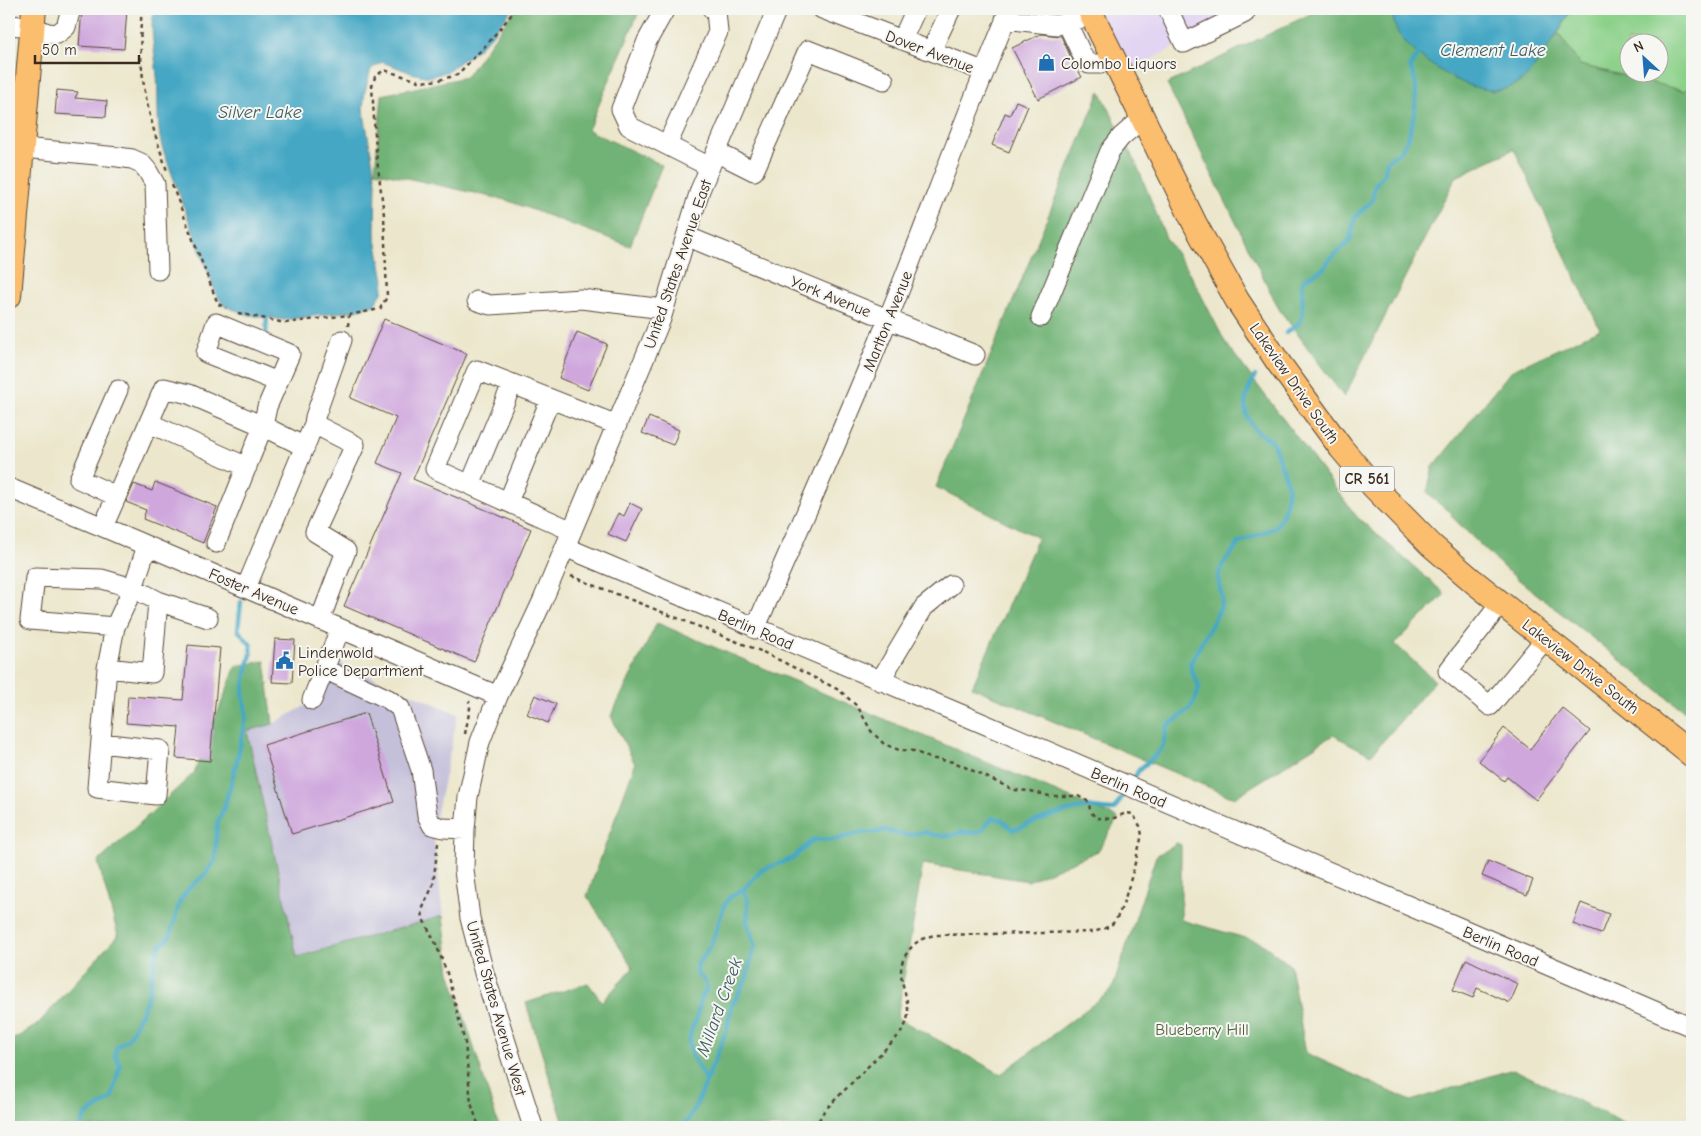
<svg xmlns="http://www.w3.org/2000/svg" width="1701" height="1136" font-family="'Comic Neue',sans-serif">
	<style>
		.built { fill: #e2d4f3 }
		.industrial { fill: #c5c0da }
		.green { fill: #8cd18a; stroke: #647e54; fill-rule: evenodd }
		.forest { fill: #71b376; stroke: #566e4a }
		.water { fill: #44a7c4; stroke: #406871 }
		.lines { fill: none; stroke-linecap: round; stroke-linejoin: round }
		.stream { stroke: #44a7c4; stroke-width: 4.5 }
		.building { fill: #cfa7dd }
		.minor-casing { stroke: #564638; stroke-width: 21 }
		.major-casing { stroke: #564638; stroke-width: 26 }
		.path { stroke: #564638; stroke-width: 2.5; stroke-dasharray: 4 4; stroke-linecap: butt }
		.minor { stroke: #fff; stroke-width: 19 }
		.major { stroke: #fbbd6e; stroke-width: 24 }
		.labels { text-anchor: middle; stroke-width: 4; stroke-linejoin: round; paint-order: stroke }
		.shield { fill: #f6f6f2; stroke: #73675e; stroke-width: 1 }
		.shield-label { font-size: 15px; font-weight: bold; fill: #3b2a1e }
		.street-label { font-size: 16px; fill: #3b2a1e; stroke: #f6f6f2 }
		.poi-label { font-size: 16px; fill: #3b2a1e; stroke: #f6f6f2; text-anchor: start }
		.park-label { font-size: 16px; fill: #535c3e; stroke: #f6f6f2 }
		.water-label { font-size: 18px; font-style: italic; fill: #3f5c60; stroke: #f6f6f2 }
	</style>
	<rect width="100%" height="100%" fill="#f6f6f2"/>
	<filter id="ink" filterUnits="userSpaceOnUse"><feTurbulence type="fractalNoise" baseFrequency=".02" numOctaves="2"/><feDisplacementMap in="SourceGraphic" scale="10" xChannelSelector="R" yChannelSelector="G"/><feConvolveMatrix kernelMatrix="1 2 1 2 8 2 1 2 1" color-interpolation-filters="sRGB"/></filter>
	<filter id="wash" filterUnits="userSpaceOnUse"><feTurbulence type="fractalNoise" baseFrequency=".0096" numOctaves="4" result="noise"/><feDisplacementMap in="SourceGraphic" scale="20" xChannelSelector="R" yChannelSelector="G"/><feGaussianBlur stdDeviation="1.12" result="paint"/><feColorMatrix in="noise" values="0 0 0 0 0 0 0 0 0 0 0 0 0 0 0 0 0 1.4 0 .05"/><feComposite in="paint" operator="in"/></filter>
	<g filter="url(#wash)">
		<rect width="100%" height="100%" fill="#ece7cc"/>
		<path class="built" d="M 1089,9 L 1243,9 L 1245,13 L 1121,74 Z"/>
		<path class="industrial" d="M 330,659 L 458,714 L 433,831 L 443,916 L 297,957 L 247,730 L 273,724 L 317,699 Z"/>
		<path class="green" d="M 1566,9 L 1692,9 L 1692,81 L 1685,91 L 1580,65 L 1558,33 ZM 1628,42 L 1658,42 L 1658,72 L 1628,72 Z"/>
		<path class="forest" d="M 515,9 L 640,9 L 588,130 L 662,165 L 630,246 L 506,200 L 375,171 L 382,95 L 466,77 Z
			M 1320,9 L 1392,9 L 1493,92 L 1558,33 L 1580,65 L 1685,91 L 1692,81 L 1692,717 L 1504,568 L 1451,516 L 1452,513 L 1437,502 L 1427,492 L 1433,467 L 1511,371 L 1600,329 L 1514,149 L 1456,177 L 1344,397 L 1279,309 L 1167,84 Z
			M 1100,91 L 1136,163 L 1166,238 L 1191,275 L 1225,342 L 1357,517 L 1445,594 L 1395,644 L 1435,681 L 1371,755 L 1333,735 L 1234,798 L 972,687 L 1038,538 L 936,487 Z
			M 657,623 L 1118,818 L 1098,851 L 1028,881 L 923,864 L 897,1018 L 1001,1074 L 1112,990 L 1156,856 L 1177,843 L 1181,845 L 1181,920 L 1260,942 L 1290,965 L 1306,1053 L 1411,1101 L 1513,1069 L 1632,1127 L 565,1127 L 526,1003 L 588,983 L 602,1002 L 633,968 L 587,896 L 635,764 L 611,716 Z
			M 265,661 L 273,724 L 247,731 L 297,957 L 443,916 L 450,972 L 499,1127 L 9,1127 L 9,1042 L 37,1025 L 118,935 L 98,862 L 194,773 L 236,666 Z"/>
		<path class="water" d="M 153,9 L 512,9 L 490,37 L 471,55 L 459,62 L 449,71 L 429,77 L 412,73 L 382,62 L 371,69 L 365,91 L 363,108 L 376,181 L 375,234 L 384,280 L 382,293 L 374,305 L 352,311 L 284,320 L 249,315 L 224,306 L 216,294 L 162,147 C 156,123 159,100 157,76 C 155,53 150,31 153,9 Z
			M 1392,9 L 1570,9 C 1563,27 1552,42 1540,58 C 1536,64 1532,71 1527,76 C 1520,83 1512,87 1504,89 C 1474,98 1415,59 1399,34 C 1394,27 1393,17 1392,9 Z"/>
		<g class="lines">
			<path class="stream" d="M 1286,333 C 1290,329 1296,327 1299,323 C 1308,312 1298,293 1304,279 L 1323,269 L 1329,260 L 1350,240 L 1355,217 L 1372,201 L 1375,185 L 1384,174 L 1387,161 C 1392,156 1399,154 1402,149 C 1413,134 1418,98 1415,80 C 1414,75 1411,71 1410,66 L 1421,51
				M 266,335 L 267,314
				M 1131,783 L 1139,770 L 1160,751 L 1163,745 L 1167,726 C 1185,713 1195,710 1199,686 L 1192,672 L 1190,664 L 1220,609 L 1222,598 L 1218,577 L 1223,564 L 1240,542 L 1274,528 L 1280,521 L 1286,504 L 1288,487 L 1285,476 L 1273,443 C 1269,437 1261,436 1257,431 C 1239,413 1244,396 1255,376
				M 706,1080 L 692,1056 L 689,1042 L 692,1028 L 697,1018 L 700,1001 L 707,988 L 705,982 L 697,973 L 697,965 L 711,945 L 725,904 L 730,897 L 744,889 L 762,870 L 793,858 L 813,840 L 837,839 L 859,833 L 876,832 L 885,830 L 898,834 L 907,835 L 925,832 L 934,835 L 950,836 L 962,832 L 976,833 L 982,830 L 988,822 L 993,818 L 1002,820 L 1013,830 C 1033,822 1073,806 1094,808 C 1101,809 1107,810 1114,810 L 1127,789
				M 80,1127 L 86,1115 L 112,1098 L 120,1065 L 115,1055 L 116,1048 L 129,1038 L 141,1013 L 148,996 L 156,955 L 160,946 L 170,936 L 180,901 L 189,888 L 206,874 L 215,860 L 217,824 L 224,808 L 235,769 L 246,718 L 246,710 L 243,695 L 246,673 L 251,654 L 251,645 L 238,630 L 241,602
				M 682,1127 L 689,1119 L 701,1095 L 727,1029 L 731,1007 L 747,978 L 750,964 L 755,945 L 747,923 L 748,902 L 743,889"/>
		</g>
		<g id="blocks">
			<path class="building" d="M 82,9 L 127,9 L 124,49 L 79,46 Z
				M 1041,34 L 1061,36 L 1074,64 L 1082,77 L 1038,99 L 1012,48 Z
				M 57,90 L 78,92 L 75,98 L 107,101 L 106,117 L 55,114 Z
				M 1016,101 L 1028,106 L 1009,152 L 992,145 L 1005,113 L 1010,115 Z
				M 384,319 L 467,354 L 413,479 L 531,529 L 474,662 L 344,606 L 402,473 L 377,463 L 396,418 L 350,398 Z
				M 577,332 L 607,344 L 588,390 L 559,378 Z
				M 649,417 L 679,430 L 673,445 L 642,433 Z
				M 155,482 L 217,507 L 203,543 L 143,519 L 146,510 L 126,502 L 134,484 L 152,491 Z
				M 630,503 L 642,509 L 626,542 L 608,534 L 618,513 L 624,516 Z
				M 275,639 L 295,640 L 292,683 L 272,682 Z
				M 188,645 L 220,648 L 210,761 L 176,758 L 179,727 L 126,723 L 128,696 L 183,700 Z
				M 535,695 L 556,704 L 548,723 L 527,714 Z
				M 1562,708 L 1590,731 L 1536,800 L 1507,777 L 1504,781 L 1479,761 L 1504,728 L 1530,749 Z
				M 366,713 L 394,802 L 292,834 L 264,745 Z
				M 1488,861 L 1533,880 L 1527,895 L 1482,876 Z
				M 1581,903 L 1609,914 L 1601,934 L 1573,924 Z
				M 1466,959 L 1518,984 L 1510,1003 L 1477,988 L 1473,998 L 1453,990 Z"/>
		</g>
	</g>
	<g filter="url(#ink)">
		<use href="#blocks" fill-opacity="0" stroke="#564638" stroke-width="1"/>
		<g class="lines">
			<defs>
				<path id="minor" d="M 665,9 L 647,41 L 621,109 L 629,126 L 710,167
					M 822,9 L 983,71
					M 1168,9 L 1184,43 L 1245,13 L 1243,9
					M 1005,19 L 1057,25 L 1092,15
					M 1067,23 L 1084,59 L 1089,64 L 1100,64 L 1113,57
					M 9,25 L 33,27 L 48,33 L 57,34 L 66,27 L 71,9
					M 902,40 L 916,9
					M 931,51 L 951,9
					M 667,145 L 718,32 L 716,11 L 712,9
					M 23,148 L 118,157 L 132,159 L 141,163 L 147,170 L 155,184 L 158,270
					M 716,152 L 754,171 L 808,50 L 884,80
					M 686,236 L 975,355
					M 477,301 L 490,305 L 581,299 L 664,309
					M 1041,317 L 1110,151 L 1121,137 L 1143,118
					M 149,423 L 247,467
					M 314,424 L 315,417 L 342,340
					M 470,485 L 512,384
					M 9,488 L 103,527 L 498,696
					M 116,496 L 79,479 L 118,390
					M 508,502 L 550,400
					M 103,527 L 164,388 L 189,394 L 263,426 L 267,407 L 290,354 L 216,323 L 206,353 L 278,382
					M 572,531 L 435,469 L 477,370 L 617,425
					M 216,543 L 263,426 L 305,447
					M 565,547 L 963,715 L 1692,1027
					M 246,588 L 314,424 L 355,445 L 315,532 L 346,551 L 320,620
					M 1501,603 L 1448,671 L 1490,706 L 1546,638
					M 115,627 L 30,620 L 35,577 L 102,579 L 133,588 L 158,601 L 208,618
					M 755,629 C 800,526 846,424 888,319 C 929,216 967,111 1010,9
					M 107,668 L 152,673 L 158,601
					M 324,669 L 388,699 L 400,708 L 421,770 L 427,815 L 432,825 L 444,828 L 465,829
					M 880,681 L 924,607 L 951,585
					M 312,700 L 340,629
					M 101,743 L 160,750 L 156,795 L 97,788 L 107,668 L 115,627 L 133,588 L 147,546
					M 533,1127 L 484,973 L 470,918 L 464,870 L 465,829 L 468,797 L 480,742 L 498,696 L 542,602 L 661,319 L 700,190 L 777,9"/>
				<path id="major" d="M 1089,9 L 1195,224 L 1237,300 L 1278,362 L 1341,448 L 1373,486 L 1431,545 L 1473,581 L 1692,755
					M 9,296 L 34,9"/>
			</defs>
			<use href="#minor" class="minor-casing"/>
			<use href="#major" class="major-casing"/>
			<path class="path" d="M 142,9 C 138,44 142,89 152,123 C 156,139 162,155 167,171
				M 172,185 L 218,304 L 226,308
				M 238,313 L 285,323 L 349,315 L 380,309 L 387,297 L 384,215 L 376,151 L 372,86 L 375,77 L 384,70 L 422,82 L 439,80 L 457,75 L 488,43 L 516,9
				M 348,326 L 349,315
				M 571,576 L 763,652
				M 763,652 L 839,690 L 858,707 L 871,731 L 884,744 L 899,750 L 914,751 L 929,758 L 954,762 L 1014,790 L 1031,791 L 1049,796 L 1078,796 L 1089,802 L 1090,811 L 1096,818 L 1112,819 L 1126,813 L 1133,814 L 1140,826 L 1142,835 C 1137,854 1125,909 1114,922 C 1109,928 1100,930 1093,932 L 935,935 C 922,938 914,942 907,953 C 891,975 913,997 907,1020 C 906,1025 903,1029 900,1034 L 824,1111 L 818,1122 L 818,1127
				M 465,734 L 470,708 L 469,701
				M 438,843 L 433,885 L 422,910 L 423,919 L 436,944 L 447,973 L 465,1043 L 471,1103 L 479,1127"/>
			<use href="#minor" class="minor"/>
			<use href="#major" class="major"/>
		</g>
	</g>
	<defs>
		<symbol id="shop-bare" viewBox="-9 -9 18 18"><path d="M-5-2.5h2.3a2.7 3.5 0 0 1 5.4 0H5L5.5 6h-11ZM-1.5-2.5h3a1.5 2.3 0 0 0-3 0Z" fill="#1f6fb2" stroke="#f6f6f2" stroke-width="2.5" paint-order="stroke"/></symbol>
		<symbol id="civic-bare" viewBox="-9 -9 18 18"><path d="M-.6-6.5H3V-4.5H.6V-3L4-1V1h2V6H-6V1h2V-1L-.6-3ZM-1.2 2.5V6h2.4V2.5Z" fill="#1f6fb2" stroke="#f6f6f2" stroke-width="2.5" paint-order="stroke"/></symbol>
	</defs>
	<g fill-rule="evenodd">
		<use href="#shop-bare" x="1034" y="50" width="25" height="25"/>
		<use href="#civic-bare" x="272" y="648" width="25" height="25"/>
	</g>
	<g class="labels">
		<rect class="shield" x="1339.5" y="466.5" width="55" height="25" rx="4"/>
		<g class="shield-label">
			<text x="1367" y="484">CR 561</text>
		</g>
		<g class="street-label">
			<text transform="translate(930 51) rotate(21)" y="6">Dover Avenue</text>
			<text transform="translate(677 264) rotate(-71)" y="6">United States Avenue East</text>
			<text transform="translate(831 296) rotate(22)" y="6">York Avenue</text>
			<text transform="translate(887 321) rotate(-68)" y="6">Marlton Avenue</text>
			<text transform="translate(1295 383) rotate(55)" y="6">Lakeview Drive South</text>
			<text transform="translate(254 591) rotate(23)" y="6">Foster Avenue</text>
			<text transform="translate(756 629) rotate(23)" y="6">Berlin Road</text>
			<text transform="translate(1581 666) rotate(38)" y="6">Lakeview Drive South</text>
			<text transform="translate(1129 787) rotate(23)" y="6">Berlin Road</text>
			<text transform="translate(1501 946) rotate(23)" y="6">Berlin Road</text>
			<text transform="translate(497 1008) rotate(74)" y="6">United States Avenue West</text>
		</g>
		<g class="poi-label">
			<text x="1061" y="69">Colombo Liquors</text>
			<text x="298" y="658">Lindenwold<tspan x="298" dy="18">Police Department</tspan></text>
		</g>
		<g class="park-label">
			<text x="1202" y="1035">Blueberry Hill</text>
		</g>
		<g class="water-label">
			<text x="1493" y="56">Clement Lake</text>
			<text x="260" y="118">Silver Lake</text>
			<text transform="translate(719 1007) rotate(-70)" y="6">Millard Creek</text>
		</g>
	</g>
	<rect width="1701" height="1136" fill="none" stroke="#f6f6f2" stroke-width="30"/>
	<g transform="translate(1644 58) rotate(334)"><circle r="24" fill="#f6f6f2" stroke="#aba49d"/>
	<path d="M0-4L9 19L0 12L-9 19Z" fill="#1f6fb2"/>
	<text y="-8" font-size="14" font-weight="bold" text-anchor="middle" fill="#3b2a1e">N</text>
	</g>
	<path d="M35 55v8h104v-8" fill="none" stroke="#3b2a1e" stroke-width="2.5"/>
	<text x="42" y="55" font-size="15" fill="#3b2a1e" stroke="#f6f6f2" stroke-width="4" paint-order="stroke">50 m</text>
</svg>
